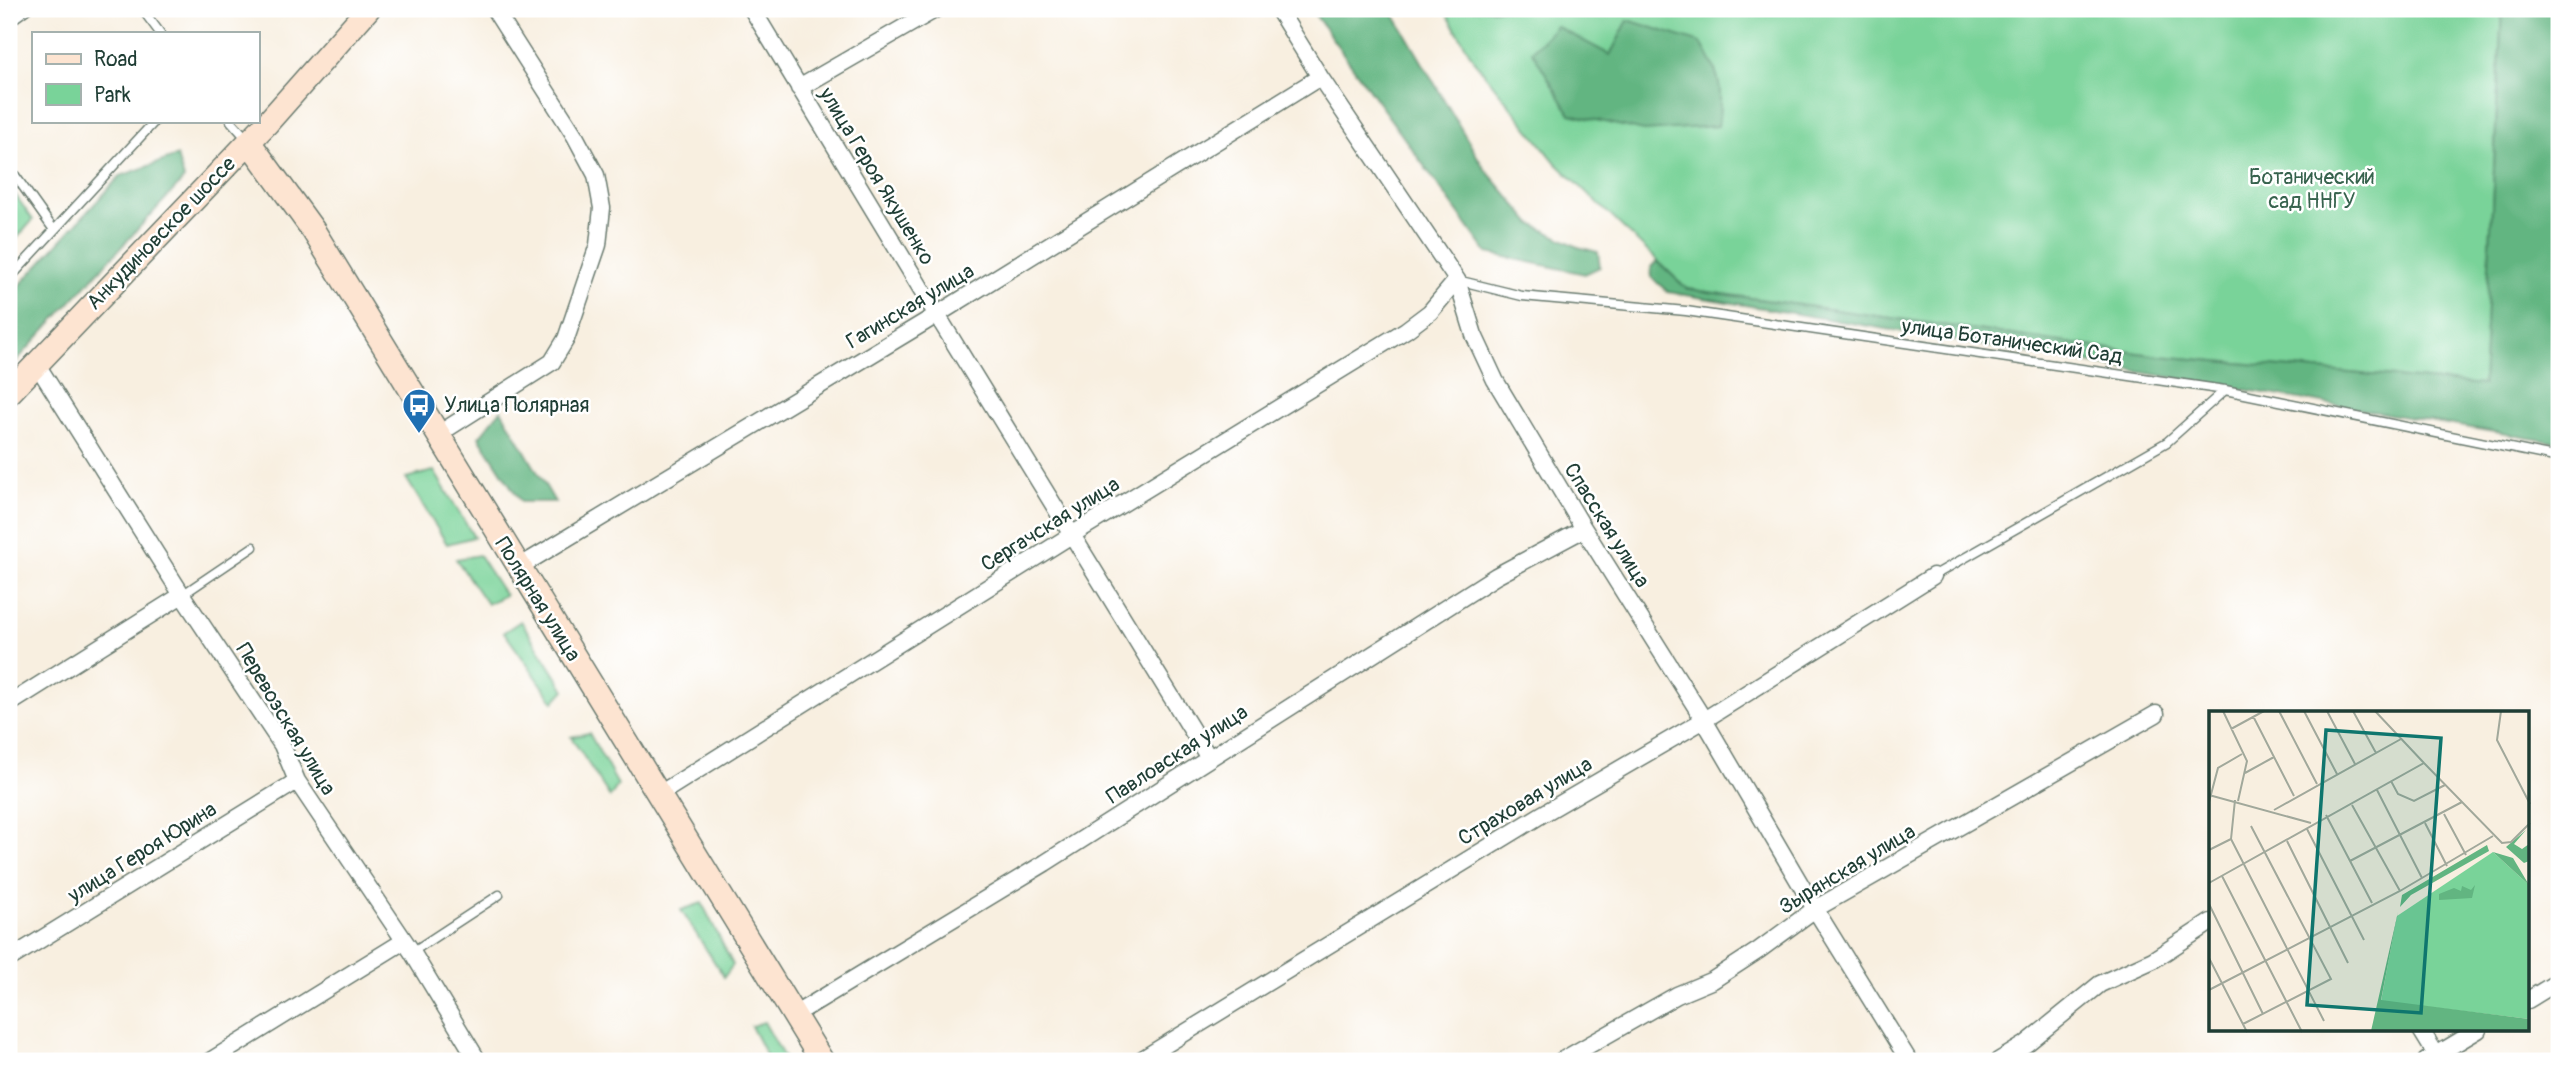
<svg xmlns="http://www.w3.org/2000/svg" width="2568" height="1070" font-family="Pangolin,sans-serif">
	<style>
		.green { fill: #79d399; stroke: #4c8866; stroke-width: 2 }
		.forest { fill: #62b581; stroke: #40795a; stroke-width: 2 }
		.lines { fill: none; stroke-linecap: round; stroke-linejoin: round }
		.lane-casing { stroke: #6b7b70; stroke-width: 11 }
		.street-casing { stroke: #6b7b70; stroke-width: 19 }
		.secondary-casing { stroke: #6b7b70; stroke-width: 26 }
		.lane { stroke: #fff; stroke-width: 8 }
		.street { stroke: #fff; stroke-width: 16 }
		.secondary { stroke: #fde4d1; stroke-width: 23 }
		.labels { text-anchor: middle; stroke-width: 5; stroke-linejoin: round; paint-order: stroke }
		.street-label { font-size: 21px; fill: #1f3d34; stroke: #fff }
		.park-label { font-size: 21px; fill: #36624d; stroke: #fff }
		.poi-label { font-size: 21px; fill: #1f3d34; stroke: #fff; text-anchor: start }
		.inset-road { fill: none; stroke: #a1a89b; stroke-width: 2 }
		.view { fill: #0f766e; fill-opacity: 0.15; stroke: #0f766e; stroke-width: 3.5 }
		.inset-edge { fill: none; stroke: #1f3d34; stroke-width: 3.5 }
	</style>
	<rect width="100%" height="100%" fill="#fff"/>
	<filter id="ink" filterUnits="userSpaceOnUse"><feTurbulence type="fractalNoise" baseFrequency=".0143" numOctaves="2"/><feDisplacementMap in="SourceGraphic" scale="14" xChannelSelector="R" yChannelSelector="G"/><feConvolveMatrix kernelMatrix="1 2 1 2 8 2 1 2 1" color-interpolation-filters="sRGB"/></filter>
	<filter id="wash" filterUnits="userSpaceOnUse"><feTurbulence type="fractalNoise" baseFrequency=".00686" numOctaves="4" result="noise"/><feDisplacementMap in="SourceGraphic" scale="28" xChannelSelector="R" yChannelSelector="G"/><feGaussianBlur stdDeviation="1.57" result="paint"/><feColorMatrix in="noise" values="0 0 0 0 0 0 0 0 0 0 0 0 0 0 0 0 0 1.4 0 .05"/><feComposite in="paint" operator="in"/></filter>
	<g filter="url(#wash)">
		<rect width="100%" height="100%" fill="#f8efe0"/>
		<path class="green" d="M 1444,9 L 2502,9 L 2483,385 L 2160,356 L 1687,289 L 1556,163 L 1475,62 Z
			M 9,186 L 33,220 L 9,247 Z
			M 434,471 L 474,537 L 447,544 L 406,478 Z
			M 479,555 L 505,595 L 487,604 L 456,559 Z
			M 521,621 L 565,690 L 554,702 L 504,632 Z
			M 589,733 L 618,785 L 610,797 L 571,737 Z
			M 702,903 L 733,965 L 724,977 L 681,910 Z
			M 764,1022 L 786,1061 L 769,1061 L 751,1026 Z"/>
		<path class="forest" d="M 1311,9 L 1391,9 L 1484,168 L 1532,224 L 1578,247 L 1598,252 L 1600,267 L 1585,274 L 1487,253 Z
			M 2502,9 L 2559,9 L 2559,443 L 1668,292 L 1652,278 L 1651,267 L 1657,261 L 1687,289 L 2160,356 L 2483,385 Z
			M 1628,20 L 1701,43 C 1721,76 1723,88 1718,126 L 1644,131 L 1570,114 L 1532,51 L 1556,26 L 1610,55 Z
			M 177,156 L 184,179 L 9,369 L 9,297 L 120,176 Z
			M 501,410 L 555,502 L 521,502 L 479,437 Z"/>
	</g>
	<g filter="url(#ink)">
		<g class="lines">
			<defs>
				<path id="lane" d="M 142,9 L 160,33
					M 9,22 L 27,9
					M 231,121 L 247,139
					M 9,167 L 54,230
					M 9,279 L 155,121
					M 1457,280 L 1522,296 L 1686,311 L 2225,390 L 2559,458
					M 1933,576 L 2167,442 L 2225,390
					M 182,595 L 253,547
					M 412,952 L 499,895"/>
				<path id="street" d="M 752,9 L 937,315 L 1209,758
					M 1278,9 L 1320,77 L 1457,280 L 1474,335 L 1495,380 L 1584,529 L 1704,720 L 1815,909 L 1909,1061
					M 799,88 L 936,9
					M 36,363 L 182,595 L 282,745 L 297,781 L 412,952 L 478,1061
					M 437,435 L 552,362 L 566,339 L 598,245 L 602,208 L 596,175 L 575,136 L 494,9
					M 519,567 L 925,322 L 1320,77
					M 9,704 L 182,595
					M 658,795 L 1073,534 L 1406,330 L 1430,312 L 1457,280
					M 9,959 L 297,781
					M 2528,1000 L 2559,981
					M 794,1015 L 1045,863 L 1496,576 L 1584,529
					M 2421,1030 L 2440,1061
					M 210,1061 L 404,941
					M 1139,1061 L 1541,815 L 1704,720 L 1933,576
					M 1561,1061 L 1677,995 L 1713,980 L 1759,950 L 1815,909 L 2156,714
					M 1998,1061 L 2026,1044 L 2100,984 L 2153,960 L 2211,922
					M 2426,1061 L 2478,1030"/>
				<path id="secondary" d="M 249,142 L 313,230 L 822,1061
					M 9,393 L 268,122 L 368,9"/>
			</defs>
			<use href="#lane" class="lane-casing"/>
			<use href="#street" class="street-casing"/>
			<use href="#secondary" class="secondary-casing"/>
			<use href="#lane" class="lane"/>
			<use href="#street" class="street"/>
			<use href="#secondary" class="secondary"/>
		</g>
	</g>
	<defs>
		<symbol id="bus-pin" viewBox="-11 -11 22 30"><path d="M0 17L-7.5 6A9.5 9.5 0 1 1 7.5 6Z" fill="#1f6fb2" stroke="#fff"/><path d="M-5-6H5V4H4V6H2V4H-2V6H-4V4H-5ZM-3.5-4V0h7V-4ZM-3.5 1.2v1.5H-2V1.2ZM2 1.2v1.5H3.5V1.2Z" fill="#fff"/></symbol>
	</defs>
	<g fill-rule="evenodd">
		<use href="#bus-pin" x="400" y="386" width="38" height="52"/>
	</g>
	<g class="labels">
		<g class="street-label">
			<text transform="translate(877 176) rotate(59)" y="7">улица Героя Якушенко</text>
			<text transform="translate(161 233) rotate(-46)" y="7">Анкудиновское шоссе</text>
			<text transform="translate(910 306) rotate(-31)" y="7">Гагинская улица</text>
			<text transform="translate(2012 341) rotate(8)" y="7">улица Ботанический Сад</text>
			<text transform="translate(1050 524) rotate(-32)" y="7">Сергачская улица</text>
			<text transform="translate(1607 525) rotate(58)" y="7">Спасская улица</text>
			<text transform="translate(538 599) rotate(58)" y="7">Полярная улица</text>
			<text transform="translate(286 719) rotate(59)" y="7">Перевозская улица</text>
			<text transform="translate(1177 754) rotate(-33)" y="7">Павловская улица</text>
			<text transform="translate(1525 801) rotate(-31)" y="7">Страховая улица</text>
			<text transform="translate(142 852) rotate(-32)" y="7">улица Героя Юрина</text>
			<text transform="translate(1847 869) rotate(-31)" y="7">Зырянская улица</text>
		</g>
		<g class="park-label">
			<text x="2312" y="184">Ботанический<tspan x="2312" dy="24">сад ННГУ</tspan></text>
		</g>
		<g class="poi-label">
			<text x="444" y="412">Улица Полярная</text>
		</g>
	</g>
	<g transform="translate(2209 711)">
		<rect width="320" height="320" fill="#f8efe0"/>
		<path d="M 284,141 L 320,174 L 320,308 L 172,290 L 188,205 Z" fill="#79d399"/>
		<path d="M 317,119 L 305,133 L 313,138 L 320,133 L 320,150 L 315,152 L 297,136 ZM 278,134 L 280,140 L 202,184 L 191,196 L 193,184 ZM 284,141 L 304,147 L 320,174 ZM 253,175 L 262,179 L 266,174 L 263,187 L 230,189 L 230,183 L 245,177 L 252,180 ZM 189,201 L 172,289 L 320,308 L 320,320 L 162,320 Z" fill="#62b581"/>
		<path class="inset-road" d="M 14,0 L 38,50 L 29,90M 70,0 L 108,73M 95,0 L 128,63M 118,0 L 146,53M 144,0 L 167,42M 166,0 L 215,52M 292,0 L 288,29 L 321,93M 44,5 L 85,85M 22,18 L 55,0M 36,62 L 65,46M 182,70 L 189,83 L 205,90 L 236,74M 168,79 L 213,167M 0,84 L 102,112M 0,91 L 9,57 L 33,43M 143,94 L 191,180M 65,99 L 192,28M 235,103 L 257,144M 117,104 L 163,192M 216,112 L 238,155M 98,118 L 155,229M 22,128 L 115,310M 78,130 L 139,252M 0,139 L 22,128 L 26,89M 141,150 L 253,91M 13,165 L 93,321M 0,172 L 215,52 L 293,132 L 302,131 L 321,112M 0,193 L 54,303M 0,247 L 38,321M 0,279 L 191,180 L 284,125M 34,313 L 122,268 L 42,115"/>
		<path class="view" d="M 117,19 L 232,27 L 212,302 L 98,294 Z"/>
		<rect width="320" height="320" class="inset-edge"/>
	</g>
	<rect width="2568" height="1070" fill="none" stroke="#fff" stroke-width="35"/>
	<rect x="32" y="32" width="228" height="91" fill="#ffffff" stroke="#a5b1ae" stroke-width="2"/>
	<rect x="46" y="54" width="35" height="10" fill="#fde4d1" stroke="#a5b1ae" stroke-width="2"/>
	<text x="94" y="66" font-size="21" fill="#1f3d34">Road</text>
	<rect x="46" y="84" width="35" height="21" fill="#79d399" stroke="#a5b1ae" stroke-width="2"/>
	<text x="94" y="102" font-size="21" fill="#1f3d34">Park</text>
</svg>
